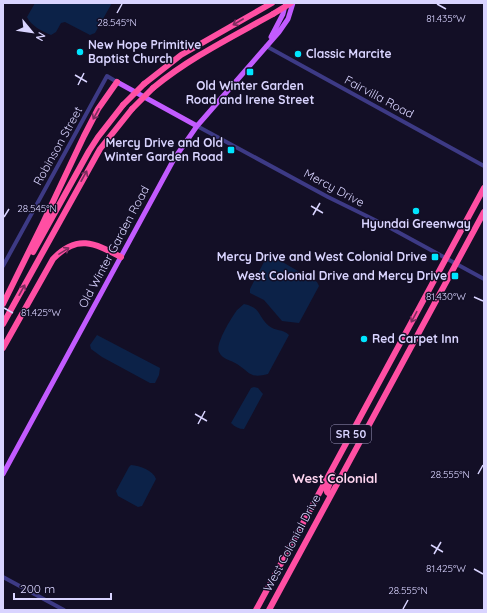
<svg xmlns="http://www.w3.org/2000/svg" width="487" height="613" font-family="Quicksand,sans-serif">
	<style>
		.water { fill: #0c2248 }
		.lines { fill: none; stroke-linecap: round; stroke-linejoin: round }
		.minor { stroke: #3d3a85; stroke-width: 4 }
		.major { stroke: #c25bff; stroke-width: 5 }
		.highway { stroke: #ff4fa3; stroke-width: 6 }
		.highway-bridge { stroke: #ff4fa3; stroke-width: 6 }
		.oneway { stroke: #7d2c5e }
		.ticks { fill: none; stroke: #d9d4ff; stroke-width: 1.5 }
		.poi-dot { fill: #00e5ff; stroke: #130f26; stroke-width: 1.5 }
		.labels { text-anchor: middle; stroke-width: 3; stroke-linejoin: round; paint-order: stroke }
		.shield { fill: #130f26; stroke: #9e99be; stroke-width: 1 }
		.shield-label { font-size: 11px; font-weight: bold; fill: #d9d4ff }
		.poi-label { font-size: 12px; font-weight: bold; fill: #d9d4ff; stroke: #130f26; text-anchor: start }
		.street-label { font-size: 12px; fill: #d9d4ff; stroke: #130f26 }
		.neighbourhood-label { font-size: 13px; font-weight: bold; fill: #ffd6f0; stroke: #130f26 }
		.ticks-label { font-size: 10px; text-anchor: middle; fill: #d9d4ff; stroke: #130f26; stroke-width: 3; stroke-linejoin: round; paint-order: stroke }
	</style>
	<rect width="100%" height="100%" fill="#130f26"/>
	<path class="water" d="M 35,3 L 112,3 L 95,33 L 90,35 L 65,22 L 61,23 L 56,32 L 51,35 C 42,31 31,26 27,17 Z
		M 267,256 L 272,256 L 317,282 L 319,286 L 299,323 L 282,321 L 264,300 L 250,293 L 250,289 Z
		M 244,304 C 262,308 257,316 269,326 C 275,331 283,329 289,335 L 268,374 C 249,379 250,372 237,364 C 231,360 223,360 219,352 C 215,345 230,320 235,313 C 237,309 241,307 244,304 Z
		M 97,335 L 160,368 L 159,375 L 155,383 L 150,383 L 102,357 L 91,349 L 90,345 Z
		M 254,387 L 258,388 L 263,394 L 244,429 C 239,429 235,427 231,423 L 251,388 Z
		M 131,465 C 140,466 153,470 156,479 L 142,506 L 138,507 L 118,496 L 116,491 L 129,467 Z"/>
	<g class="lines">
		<path class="minor" d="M 266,46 L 484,166
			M 197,126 L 328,197 L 385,225 L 484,279
			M 3,266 L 107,76 L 117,82
			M 3,577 L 64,610"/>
		<path class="major" d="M 271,37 L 283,14 L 285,6
			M 117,82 L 197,126
			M 3,474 L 174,159 L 197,126 L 279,32 L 288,19 L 293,3"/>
		<path class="highway" d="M 144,84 L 181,55 L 272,3
			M 153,88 C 189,58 232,37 273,14
			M 33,252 L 89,151 L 98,137 L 123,105
			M 3,304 L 42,225 L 84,136 L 98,109 L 117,82
			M 3,324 L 100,149 L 132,109
			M 3,348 L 53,259 C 77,234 94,243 121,257
			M 331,495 L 327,492 L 327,490 L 333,475
			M 256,610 L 484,188
			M 269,610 L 484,212"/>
		<path class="highway-bridge" d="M 273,14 L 291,3
			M 123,105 L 144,84
			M 132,109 L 153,88"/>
	</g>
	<defs><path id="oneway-shaft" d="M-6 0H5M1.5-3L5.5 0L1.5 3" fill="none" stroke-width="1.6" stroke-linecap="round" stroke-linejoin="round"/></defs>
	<g class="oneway">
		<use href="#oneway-shaft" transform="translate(238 22) rotate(150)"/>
		<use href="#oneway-shaft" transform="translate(96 114) rotate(119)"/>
		<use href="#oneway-shaft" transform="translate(84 176) rotate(-61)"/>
		<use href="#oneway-shaft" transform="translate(64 251) rotate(-32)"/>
		<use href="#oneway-shaft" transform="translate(22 290) rotate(-61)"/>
		<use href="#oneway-shaft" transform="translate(414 317) rotate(118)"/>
	</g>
	<path class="ticks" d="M 437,4 L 446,9M 117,13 L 122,4M 75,75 L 87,82M 78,85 L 84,73M 311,206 L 323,213M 313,215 L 320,203M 4,217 L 9,209M 474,297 L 483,301M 4,308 L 13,313M 195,414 L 207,421M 198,424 L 205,411M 478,474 L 483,465M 431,545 L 443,552M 434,554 L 441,542M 474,569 L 483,574M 403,609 L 408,600"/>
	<g class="poi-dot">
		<circle cx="80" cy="52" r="4"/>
		<circle cx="298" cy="54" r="4"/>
		<rect x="246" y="68" width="8" height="8" rx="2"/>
		<rect x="227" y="146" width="8" height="8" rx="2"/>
		<circle cx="416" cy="211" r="4"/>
		<rect x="431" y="253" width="8" height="8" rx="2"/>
		<rect x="451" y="272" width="8" height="8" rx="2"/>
		<circle cx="364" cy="339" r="4"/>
	</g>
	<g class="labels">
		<rect class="shield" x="331" y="425" width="40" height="18" rx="3"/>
		<g class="shield-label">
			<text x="351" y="438">SR 50</text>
		</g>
		<g class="poi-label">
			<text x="88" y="49">New Hope Primitive<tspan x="88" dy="14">Baptist Church</tspan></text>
			<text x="306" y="58">Classic Marcite</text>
			<text x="250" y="90" text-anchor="middle">Old Winter Garden<tspan x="250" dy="14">Road and Irene Street</tspan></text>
			<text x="223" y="147" text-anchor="end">Mercy Drive and Old<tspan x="223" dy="14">Winter Garden Road</tspan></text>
			<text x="416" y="228" text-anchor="middle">Hyundai Greenway</text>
			<text x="427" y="261" text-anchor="end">Mercy Drive and West Colonial Drive</text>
			<text x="447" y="280" text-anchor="end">West Colonial Drive and Mercy Drive</text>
			<text x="372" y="343">Red Carpet Inn</text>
		</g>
		<g class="street-label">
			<text transform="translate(379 97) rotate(28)" y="4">Fairvilla Road</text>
			<text transform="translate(58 146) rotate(-61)" y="4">Robinson Street</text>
			<text transform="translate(334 188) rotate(28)" y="4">Mercy Drive</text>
			<text transform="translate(114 247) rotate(-62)" y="4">Old Winter Garden Road</text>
			<text transform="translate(292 543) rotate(-62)" y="4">West Colonial Drive</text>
		</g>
		<g class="neighbourhood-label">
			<text x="335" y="483">West Colonial</text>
		</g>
	</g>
	<g class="ticks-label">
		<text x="446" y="22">81.435°W</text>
		<text x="117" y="26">28.545°N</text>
		<text x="37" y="212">28.545°N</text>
		<text x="446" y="300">81.430°W</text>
		<text x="41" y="316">81.425°W</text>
		<text x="450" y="478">28.555°N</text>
		<text x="446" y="572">81.425°W</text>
		<text x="408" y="594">28.555°N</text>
	</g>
	<rect width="487" height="613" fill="none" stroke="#d9d4ff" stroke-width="8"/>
	<g transform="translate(32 32) rotate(119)" stroke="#130f26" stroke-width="3" paint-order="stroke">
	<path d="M0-3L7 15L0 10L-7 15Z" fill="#d9d4ff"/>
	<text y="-6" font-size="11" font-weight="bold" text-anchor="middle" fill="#d9d4ff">N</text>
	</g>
	<path d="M14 593v6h97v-6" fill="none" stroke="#d9d4ff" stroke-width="2"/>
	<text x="20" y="593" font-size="12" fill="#d9d4ff" stroke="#130f26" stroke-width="3" paint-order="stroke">200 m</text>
</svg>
